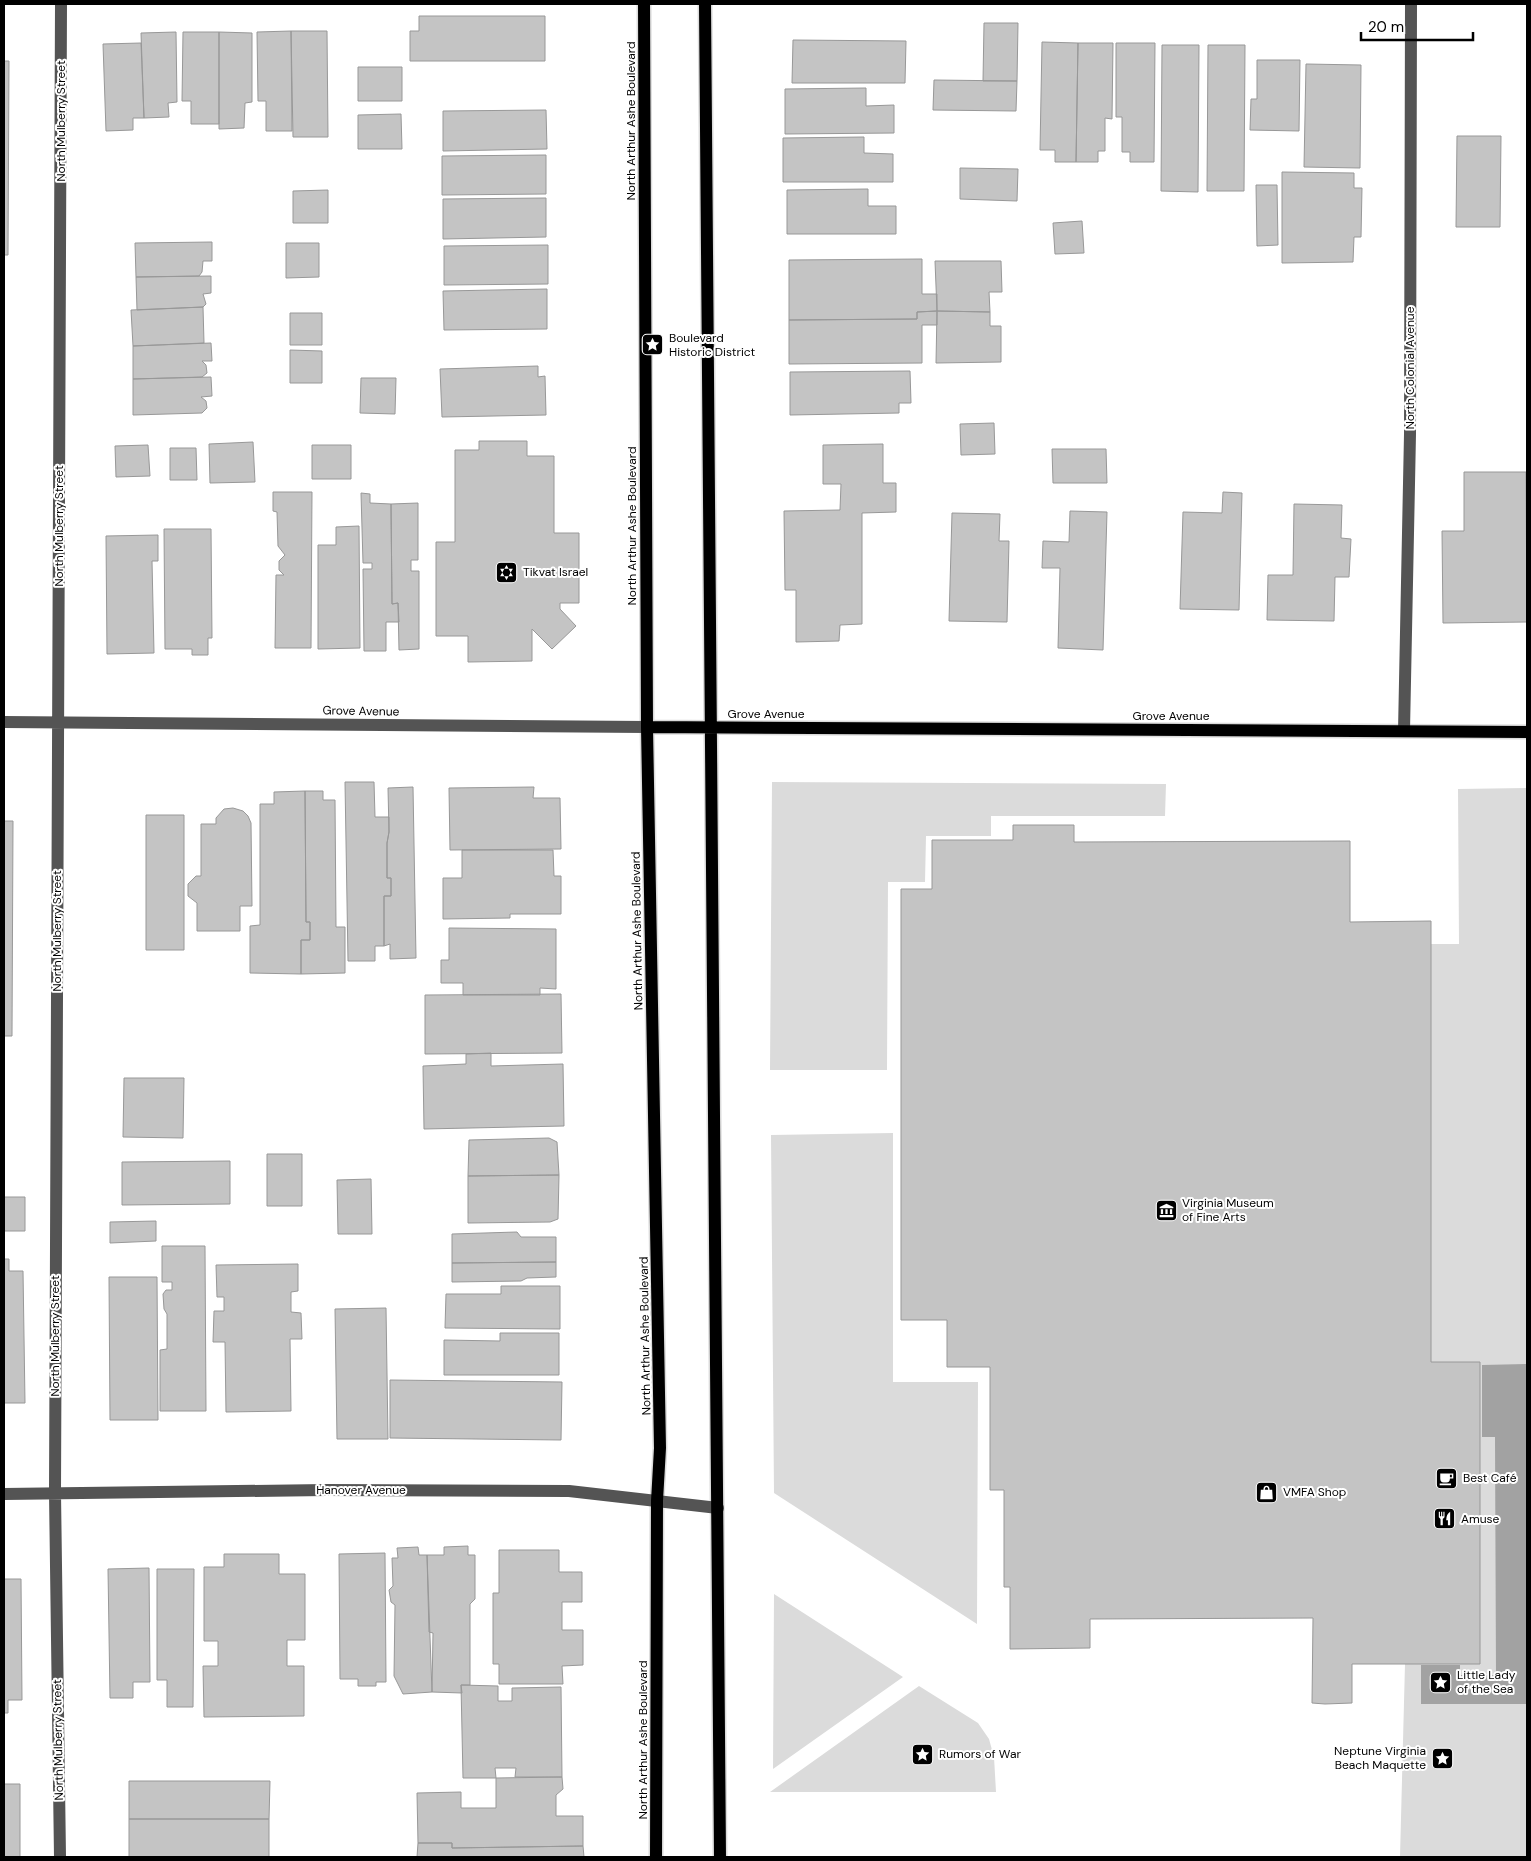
<svg xmlns="http://www.w3.org/2000/svg" width="1531" height="1861" font-family="'DM Sans',sans-serif">
	<style>
		.green { fill: #dbdbdb }
		.water { fill: #a2a2a2 }
		.building { fill: #c4c4c4; stroke: #989898 }
		.lines { fill: none; stroke-linecap: round; stroke-linejoin: round }
		.major-casing { stroke: #dbdbdb; stroke-width: 15 }
		.minor { stroke: #545454; stroke-width: 12 }
		.major { stroke: #000; stroke-width: 12 }
		.labels { text-anchor: middle; stroke-width: 4; stroke-linejoin: round; paint-order: stroke }
		.street-label { font-size: 12px; fill: #000; stroke: #fff }
		.poi-label { font-size: 12px; fill: #000; stroke: #fff; text-anchor: start }
	</style>
	<rect width="100%" height="100%" fill="#fff"/>
	<path class="green" d="M 772,782 L 1166,784 L 1165,816 L 991,816 L 991,836 L 926,836 L 925,882 L 888,882 L 887,1070 L 770,1070 Z
		M 1527,788 L 1527,1857 L 1400,1857 L 1405,1664 L 1480,1664 L 1480,1362 L 1431,1362 L 1431,944 L 1459,944 L 1458,789 Z
		M 893,1133 L 893,1382 L 978,1382 L 977,1624 L 774,1493 L 771,1135 Z
		M 774,1594 L 903,1677 L 773,1769 Z
		M 919,1686 L 978,1723 L 989,1739 L 994,1757 L 996,1792 L 770,1792 Z"/>
	<path class="water" d="M 1527,1364 L 1527,1704 L 1421,1704 L 1421,1665 L 1460,1665 L 1460,1675 L 1496,1675 L 1495,1437 L 1482,1437 L 1482,1365 Z"/>
	<path class="building" d="M 419,16 L 545,16 L 545,61 L 410,61 L 410,31 L 419,31 Z
		M 984,23 L 1018,23 L 1017,81 L 983,81 Z
		M 291,31 L 327,31 L 328,137 L 293,137 Z
		M 291,31 L 292,131 L 266,131 L 266,101 L 258,101 L 257,32 Z
		M 176,32 L 177,102 L 168,103 L 169,117 L 144,118 L 141,33 Z
		M 183,32 L 219,32 L 219,124 L 191,124 L 191,101 L 182,101 Z
		M 219,32 L 252,33 L 252,102 L 245,103 L 244,128 L 219,129 Z
		M 793,40 L 906,41 L 905,83 L 792,83 Z
		M 1042,42 L 1078,43 L 1076,162 L 1055,162 L 1055,150 L 1040,150 Z
		M 141,43 L 144,118 L 133,118 L 133,130 L 106,131 L 103,44 Z
		M 1078,43 L 1113,43 L 1112,119 L 1105,118 L 1105,151 L 1098,151 L 1098,162 L 1076,162 Z
		M 1116,43 L 1155,43 L 1154,162 L 1130,162 L 1130,152 L 1122,152 L 1122,117 L 1116,117 Z
		M 1162,45 L 1199,45 L 1198,192 L 1161,191 Z
		M 1208,45 L 1245,45 L 1244,191 L 1207,191 Z
		M 1257,60 L 1300,60 L 1299,131 L 1250,130 L 1251,99 L 1257,99 Z
		M 4,61 L 9,61 L 8,255 L 4,255 Z
		M 1306,64 L 1361,65 L 1360,168 L 1304,167 Z
		M 358,67 L 402,67 L 402,101 L 358,101 Z
		M 934,80 L 1017,81 L 1016,111 L 933,110 Z
		M 866,88 L 866,106 L 894,105 L 894,133 L 785,134 L 785,89 Z
		M 546,110 L 547,149 L 443,151 L 443,111 Z
		M 401,114 L 402,149 L 358,149 L 358,115 Z
		M 1457,136 L 1501,136 L 1500,227 L 1456,227 Z
		M 864,137 L 864,153 L 893,154 L 893,182 L 783,182 L 783,138 Z
		M 546,155 L 546,194 L 442,195 L 442,156 Z
		M 960,168 L 1018,169 L 1017,201 L 960,199 Z
		M 1282,172 L 1354,173 L 1354,188 L 1362,188 L 1361,237 L 1354,237 L 1353,262 L 1282,263 Z
		M 1256,185 L 1277,185 L 1278,245 L 1257,246 Z
		M 868,189 L 868,206 L 896,206 L 896,234 L 787,234 L 787,190 Z
		M 328,190 L 328,223 L 293,223 L 293,191 Z
		M 546,198 L 546,237 L 443,239 L 443,199 Z
		M 1082,221 L 1084,253 L 1055,254 L 1053,223 Z
		M 212,242 L 212,261 L 203,261 L 202,272 L 199,276 L 136,277 L 135,243 Z
		M 286,243 L 319,243 L 319,277 L 286,278 Z
		M 548,245 L 548,284 L 444,285 L 444,246 Z
		M 922,259 L 922,294 L 937,294 L 937,311 L 917,312 L 917,319 L 789,320 L 789,260 Z
		M 935,261 L 1001,261 L 1002,292 L 989,292 L 990,312 L 937,311 Z
		M 211,276 L 211,293 L 203,294 L 206,304 L 203,307 L 137,310 L 136,277 Z
		M 547,289 L 547,329 L 444,330 L 443,291 Z
		M 203,307 L 204,343 L 133,346 L 131,310 Z
		M 937,311 L 990,312 L 990,326 L 1001,326 L 1001,362 L 936,363 Z
		M 937,311 L 937,325 L 922,325 L 922,363 L 789,364 L 789,320 L 917,319 L 917,312 Z
		M 290,313 L 322,313 L 322,345 L 290,345 Z
		M 211,343 L 212,361 L 202,361 L 206,365 L 207,373 L 202,377 L 133,379 L 133,346 Z
		M 290,350 L 322,351 L 322,383 L 290,383 Z
		M 538,366 L 538,377 L 545,376 L 546,415 L 442,417 L 440,369 Z
		M 910,371 L 911,403 L 899,403 L 899,413 L 790,415 L 790,372 Z
		M 211,377 L 212,396 L 201,397 L 206,401 L 207,408 L 202,413 L 133,415 L 133,379 Z
		M 361,378 L 396,378 L 395,414 L 360,413 Z
		M 994,423 L 995,454 L 961,455 L 960,424 Z
		M 479,441 L 527,441 L 527,456 L 554,456 L 554,533 L 579,533 L 579,603 L 560,603 L 560,609 L 576,626 L 552,649 L 532,629 L 532,661 L 468,662 L 468,636 L 436,636 L 436,542 L 455,542 L 455,450 L 479,450 Z
		M 253,442 L 255,482 L 210,483 L 209,444 Z
		M 883,444 L 883,483 L 896,483 L 896,512 L 862,513 L 862,624 L 840,625 L 839,641 L 796,642 L 796,590 L 785,590 L 784,511 L 840,510 L 841,484 L 823,484 L 823,445 Z
		M 148,445 L 150,476 L 116,477 L 115,446 Z
		M 312,445 L 351,445 L 351,479 L 312,479 Z
		M 170,448 L 196,448 L 197,480 L 170,480 Z
		M 1052,449 L 1106,449 L 1107,483 L 1053,483 Z
		M 1464,472 L 1526,472 L 1527,622 L 1443,623 L 1442,531 L 1464,531 Z
		M 273,492 L 312,492 L 311,648 L 275,648 L 276,575 L 284,575 L 279,570 L 279,561 L 285,555 L 278,546 L 277,512 L 273,511 Z
		M 1223,492 L 1242,493 L 1239,610 L 1180,609 L 1183,512 L 1222,513 Z
		M 361,493 L 370,494 L 370,503 L 391,504 L 392,604 L 398,603 L 399,622 L 386,622 L 386,651 L 364,651 L 363,569 L 372,569 L 372,563 L 363,563 Z
		M 418,503 L 418,560 L 411,560 L 411,571 L 419,571 L 419,649 L 399,650 L 398,603 L 392,604 L 391,504 Z
		M 1294,504 L 1342,505 L 1341,538 L 1351,539 L 1349,577 L 1335,577 L 1334,621 L 1267,620 L 1268,575 L 1293,575 Z
		M 1070,511 L 1107,512 L 1103,650 L 1058,648 L 1060,568 L 1042,568 L 1043,541 L 1069,542 Z
		M 952,513 L 1000,514 L 999,541 L 1009,541 L 1007,622 L 949,621 Z
		M 359,526 L 360,648 L 318,649 L 318,545 L 336,545 L 336,527 Z
		M 164,529 L 211,529 L 212,638 L 208,638 L 208,655 L 192,655 L 192,649 L 165,649 Z
		M 158,535 L 158,561 L 152,561 L 154,653 L 107,654 L 106,536 Z
		M 345,782 L 374,782 L 375,817 L 389,817 L 389,832 L 387,843 L 387,878 L 391,878 L 391,896 L 384,896 L 384,946 L 375,946 L 375,961 L 348,961 Z
		M 413,787 L 416,958 L 390,959 L 390,944 L 384,946 L 384,896 L 391,896 L 391,878 L 387,878 L 387,843 L 389,832 L 388,788 Z
		M 534,787 L 533,798 L 560,798 L 561,849 L 450,850 L 449,788 Z
		M 305,791 L 306,922 L 310,922 L 310,940 L 301,940 L 301,974 L 250,973 L 250,926 L 260,925 L 260,804 L 274,804 L 274,792 Z
		M 305,791 L 323,791 L 323,800 L 335,800 L 336,927 L 345,927 L 345,973 L 301,974 L 301,940 L 310,940 L 310,922 L 306,922 Z
		M 233,808 L 243,811 L 248,816 L 251,823 L 252,906 L 240,906 L 240,931 L 197,931 L 197,903 L 188,896 L 188,884 L 196,876 L 201,876 L 201,824 L 216,824 L 216,818 L 224,809 Z
		M 146,815 L 184,815 L 184,950 L 146,950 Z
		M 4,821 L 13,821 L 12,1036 L 4,1036 Z
		M 1013,825 L 1074,825 L 1074,842 L 1350,841 L 1350,922 L 1431,921 L 1431,1362 L 1480,1362 L 1480,1664 L 1352,1664 L 1352,1703 L 1325,1704 L 1312,1703 L 1313,1618 L 1090,1619 L 1090,1648 L 1010,1649 L 1010,1587 L 1004,1587 L 1004,1490 L 990,1490 L 990,1367 L 947,1367 L 947,1320 L 901,1320 L 901,889 L 932,889 L 932,840 L 1013,840 Z
		M 462,850 L 553,850 L 554,876 L 561,876 L 561,914 L 510,914 L 510,918 L 443,919 L 443,878 L 462,878 Z
		M 449,928 L 556,929 L 556,989 L 540,988 L 540,995 L 463,995 L 463,983 L 441,983 L 441,960 L 449,960 Z
		M 561,994 L 562,1053 L 425,1054 L 425,995 Z
		M 491,1053 L 491,1066 L 563,1064 L 564,1126 L 424,1129 L 423,1066 L 466,1064 L 466,1054 Z
		M 124,1078 L 184,1078 L 183,1138 L 123,1137 Z
		M 549,1138 L 557,1142 L 559,1175 L 468,1176 L 469,1140 Z
		M 267,1154 L 302,1154 L 302,1206 L 267,1206 Z
		M 230,1161 L 230,1204 L 122,1205 L 122,1162 Z
		M 559,1175 L 558,1219 L 550,1222 L 468,1223 L 468,1176 Z
		M 371,1179 L 372,1234 L 338,1234 L 337,1180 Z
		M 4,1197 L 25,1197 L 25,1231 L 4,1231 Z
		M 156,1221 L 156,1241 L 110,1243 L 110,1222 Z
		M 517,1232 L 521,1237 L 556,1237 L 556,1262 L 452,1263 L 452,1234 Z
		M 162,1246 L 205,1246 L 206,1411 L 160,1411 L 160,1350 L 167,1349 L 167,1314 L 164,1309 L 163,1294 L 166,1290 L 172,1290 L 172,1282 L 162,1282 Z
		M 4,1259 L 9,1259 L 9,1271 L 23,1271 L 25,1403 L 4,1403 Z
		M 556,1262 L 556,1277 L 527,1278 L 521,1281 L 452,1282 L 452,1263 Z
		M 298,1264 L 298,1291 L 291,1292 L 291,1312 L 301,1313 L 302,1339 L 290,1339 L 291,1411 L 226,1412 L 225,1342 L 213,1342 L 214,1311 L 224,1311 L 224,1297 L 217,1297 L 216,1265 Z
		M 109,1277 L 157,1277 L 158,1420 L 110,1420 Z
		M 501,1286 L 560,1286 L 560,1329 L 445,1328 L 446,1294 L 501,1294 Z
		M 386,1308 L 388,1439 L 337,1439 L 335,1309 Z
		M 500,1333 L 559,1333 L 559,1375 L 444,1375 L 444,1340 L 500,1341 Z
		M 390,1380 L 562,1382 L 561,1440 L 390,1438 Z
		M 468,1546 L 468,1555 L 475,1555 L 475,1599 L 470,1604 L 470,1685 L 461,1685 L 462,1693 L 432,1692 L 433,1633 L 429,1632 L 427,1555 L 444,1555 L 444,1547 Z
		M 418,1547 L 419,1555 L 427,1555 L 432,1692 L 403,1694 L 394,1676 L 395,1605 L 391,1602 L 389,1590 L 393,1586 L 392,1558 L 398,1558 L 397,1548 Z
		M 499,1550 L 559,1550 L 559,1572 L 582,1572 L 582,1602 L 562,1602 L 562,1630 L 583,1630 L 583,1665 L 562,1666 L 563,1684 L 499,1684 L 499,1664 L 493,1664 L 493,1593 L 499,1593 Z
		M 385,1553 L 386,1682 L 376,1682 L 376,1686 L 358,1686 L 358,1679 L 340,1679 L 339,1554 Z
		M 224,1554 L 279,1554 L 279,1574 L 305,1574 L 305,1640 L 287,1640 L 287,1666 L 304,1666 L 304,1716 L 204,1717 L 203,1666 L 218,1666 L 218,1641 L 204,1641 L 204,1567 L 224,1567 Z
		M 149,1568 L 150,1682 L 133,1682 L 133,1698 L 110,1698 L 108,1569 Z
		M 157,1569 L 194,1569 L 193,1707 L 167,1707 L 167,1680 L 157,1680 Z
		M 4,1579 L 21,1579 L 22,1700 L 8,1700 L 8,1713 L 4,1713 Z
		M 461,1685 L 498,1686 L 498,1701 L 512,1701 L 512,1688 L 561,1687 L 562,1777 L 515,1777 L 516,1768 L 495,1768 L 496,1778 L 463,1778 Z
		M 562,1777 L 563,1789 L 556,1795 L 556,1816 L 583,1816 L 583,1846 L 452,1848 L 452,1843 L 418,1843 L 417,1793 L 461,1792 L 461,1808 L 496,1808 L 496,1778 Z
		M 129,1781 L 270,1781 L 269,1819 L 129,1819 Z
		M 4,1784 L 20,1784 L 20,1857 L 4,1857 Z
		M 129,1819 L 269,1819 L 269,1857 L 129,1857 Z
		M 418,1843 L 452,1843 L 452,1848 L 583,1846 L 584,1857 L 417,1857 Z"/>
	<g class="lines">
		<defs>
			<path id="major" d="M 644,4 L 647,727 L 660,1448 L 657,1501 L 656,1857
				M 705,4 L 720,1857
				M 647,727 L 1527,732"/>
		</defs>
		<use href="#major" class="major-casing"/>
		<path class="minor" d="M 4,722 L 647,727
			M 1404,731 L 1410,434 L 1411,4
			M 4,1494 L 326,1490 L 569,1491 L 718,1508
			M 60,1857 L 55,1493 L 61,4"/>
		<use href="#major" class="major"/>
	</g>
	<defs>
		<symbol id="sight-square" viewBox="-11 -11 22 22"><rect x="-9" y="-9" width="18" height="18" rx="4" fill="#000" stroke="#fff"/><path d="M0-6L1.8-2.2L6-1.7L2.9 1.2L3.7 5.4L0 3.3L-3.7 5.4L-2.9 1.2L-6-1.7L-1.8-2.2Z" fill="#fff"/></symbol>
		<symbol id="synagogue-square" viewBox="-11 -11 22 22"><rect x="-9" y="-9" width="18" height="18" rx="4" fill="#000" stroke="#fff"/><path d="M0-6.5L5.6 3.2H-5.6ZM0 6.5L5.6-3.2H-5.6Z" fill="#fff"/></symbol>
		<symbol id="museum-square" viewBox="-11 -11 22 22"><rect x="-9" y="-9" width="18" height="18" rx="4" fill="#000" stroke="#fff"/><path d="M0-6L6-3V-2H-6V-3ZM-5-1h2V3h-2ZM-1-1h2V3h-2ZM3-1h2V3H3ZM-6 4H6V6H-6Z" fill="#fff"/></symbol>
		<symbol id="cafe-square" viewBox="-11 -11 22 22"><rect x="-9" y="-9" width="18" height="18" rx="4" fill="#000" stroke="#fff"/><path d="M-5.5-4.5H6V0H3Q3 3.5 0 3.5H-2.5Q-5.5 3.5-5.5 0ZM3-3.2v2h1.7v-2ZM-6 4.5H4V6H-6Z" fill="#fff"/></symbol>
		<symbol id="shop-square" viewBox="-11 -11 22 22"><rect x="-9" y="-9" width="18" height="18" rx="4" fill="#000" stroke="#fff"/><path d="M-5-2.5h2.3a2.7 3.5 0 0 1 5.4 0H5L5.5 6h-11ZM-1.5-2.5h3a1.5 2.3 0 0 0-3 0Z" fill="#fff"/></symbol>
		<symbol id="restaurant-square" viewBox="-11 -11 22 22"><rect x="-9" y="-9" width="18" height="18" rx="4" fill="#000" stroke="#fff"/><path d="M-5-6h1v4h1v-4h1v4h1v-4h1v5L-1.5 .5V6h-2V.5L-5-1ZM5-6V6H3V1.5H1.5Q1.5-4 5-6Z" fill="#fff"/></symbol>
	</defs>
	<g fill-rule="evenodd">
		<use href="#sight-square" x="640" y="332" width="25" height="25"/>
		<use href="#synagogue-square" x="494" y="560" width="25" height="25"/>
		<use href="#museum-square" x="1154" y="1198" width="25" height="25"/>
		<use href="#cafe-square" x="1434" y="1466" width="25" height="25"/>
		<use href="#shop-square" x="1254" y="1480" width="25" height="25"/>
		<use href="#restaurant-square" x="1432" y="1506" width="25" height="25"/>
		<use href="#sight-square" x="1428" y="1670" width="25" height="25"/>
		<use href="#sight-square" x="910" y="1742" width="25" height="25"/>
		<use href="#sight-square" x="1430" y="1746" width="25" height="25"/>
	</g>
	<g class="labels">
		<g class="street-label">
			<text transform="translate(61 121) rotate(-90)" y="4">North Mulberry Street</text>
			<text transform="translate(631 121) rotate(-90)" y="4">North Arthur Ashe Boulevard</text>
			<text transform="translate(1410 368) rotate(-90)" y="4">North Colonial Avenue</text>
			<text transform="translate(59 526) rotate(-90)" y="4">North Mulberry Street</text>
			<text transform="translate(632 526) rotate(-90)" y="4">North Arthur Ashe Boulevard</text>
			<text transform="translate(361 711) rotate(1)" y="4">Grove Avenue</text>
			<text x="766" y="718">Grove Avenue</text>
			<text x="1171" y="720">Grove Avenue</text>
			<text transform="translate(57 931) rotate(-90)" y="4">North Mulberry Street</text>
			<text transform="translate(637 931) rotate(-91)" y="4">North Arthur Ashe Boulevard</text>
			<text transform="translate(55 1336) rotate(-90)" y="4">North Mulberry Street</text>
			<text transform="translate(645 1336) rotate(-91)" y="4">North Arthur Ashe Boulevard</text>
			<text x="361" y="1494">Hanover Avenue</text>
			<text transform="translate(58 1740) rotate(-91)" y="4">North Mulberry Street</text>
			<text transform="translate(643 1740) rotate(-90)" y="4">North Arthur Ashe Boulevard</text>
		</g>
		<g class="poi-label">
			<text x="669" y="342">Boulevard<tspan x="669" dy="14">Historic District</tspan></text>
			<text x="523" y="576">Tikvat Israel</text>
			<text x="1182" y="1207">Virginia Museum<tspan x="1182" dy="14">of Fine Arts</tspan></text>
			<text x="1463" y="1482">Best Café</text>
			<text x="1283" y="1496">VMFA Shop</text>
			<text x="1461" y="1523">Amuse</text>
			<text x="1457" y="1679">Little Lady<tspan x="1457" dy="14">of the Sea</tspan></text>
			<text x="1426" y="1755" text-anchor="end">Neptune Virginia<tspan x="1426" dy="14">Beach Maquette</tspan></text>
			<text x="939" y="1758">Rumors of War</text>
		</g>
	</g>
	<rect width="1531" height="1861" fill="none" stroke="#000000" stroke-width="10"/>
	<path d="M1361 32v8h112v-8" fill="none" stroke="#000000" stroke-width="2.5"/>
	<text x="1368" y="32" font-size="15" fill="#000000" stroke="#ffffff" stroke-width="4" paint-order="stroke">20 m</text>
</svg>
